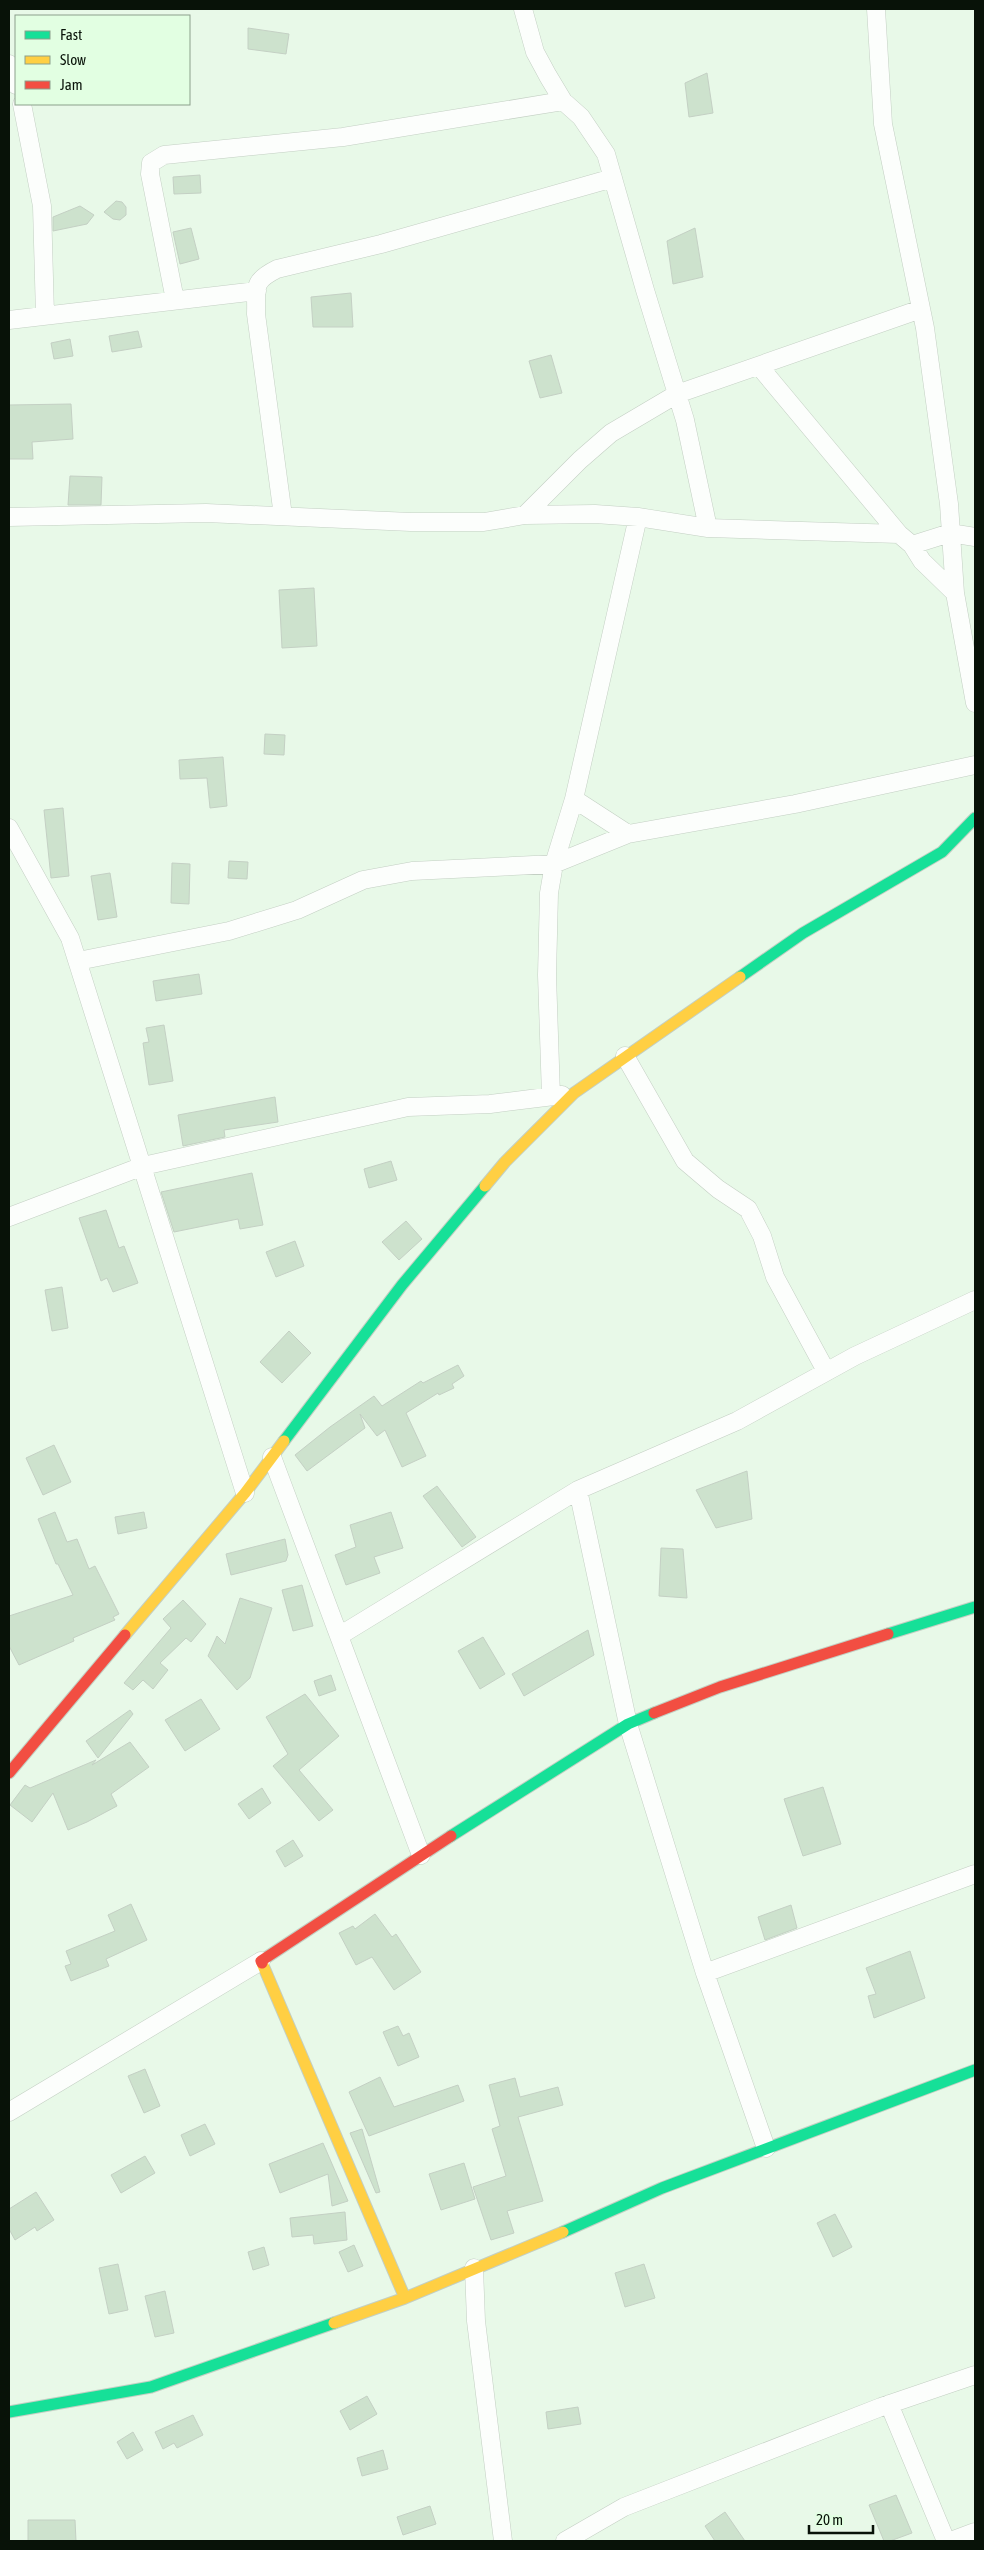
<svg xmlns="http://www.w3.org/2000/svg" width="984" height="2550" font-family="'Asap Condensed',sans-serif">
	<style>
		.building { fill: #cde2cd; stroke: #c4d0c4 }
		.lines { fill: none; stroke-linecap: round; stroke-linejoin: round }
		.street-casing { stroke: #c3cfc3; stroke-width: 19 }
		.fast-casing { stroke: #c3cfc3; stroke-width: 13 }
		.slow-casing { stroke: #c3cfc3; stroke-width: 13 }
		.jam-casing { stroke: #c3cfc3; stroke-width: 13 }
		.street { stroke: #fcfefc; stroke-width: 18 }
		.fast { stroke: #16e098; stroke-width: 11 }
		.slow { stroke: #ffcf43; stroke-width: 11 }
		.jam { stroke: #f24e42; stroke-width: 11 }
	</style>
	<rect width="100%" height="100%" fill="#e8f9e8"/>
	<path class="building" d="M 248,28 L 289,34 L 286,54 L 248,49 Z
		M 707,73 L 713,113 L 689,117 L 685,83 Z
		M 200,175 L 201,193 L 174,194 L 173,177 Z
		M 116,201 L 122,202 L 126,207 L 126,215 L 120,220 L 113,219 L 104,212 Z
		M 80,206 L 94,215 L 87,224 L 53,231 L 53,217 Z
		M 191,228 L 199,259 L 180,264 L 173,232 Z
		M 695,228 L 703,277 L 673,284 L 667,241 Z
		M 351,293 L 353,327 L 313,327 L 311,297 Z
		M 138,331 L 142,347 L 112,352 L 109,336 Z
		M 70,339 L 73,356 L 54,359 L 51,343 Z
		M 551,355 L 562,393 L 540,398 L 529,361 Z
		M 71,404 L 73,439 L 32,442 L 33,459 L 9,459 L 9,405 Z
		M 70,476 L 102,477 L 101,505 L 68,505 Z
		M 314,588 L 317,646 L 282,648 L 279,590 Z
		M 265,734 L 285,735 L 284,755 L 264,754 Z
		M 223,757 L 227,806 L 210,808 L 207,778 L 180,779 L 179,760 Z
		M 63,808 L 69,876 L 51,878 L 44,810 Z
		M 229,861 L 248,862 L 247,879 L 228,878 Z
		M 172,863 L 190,864 L 189,904 L 171,903 Z
		M 110,873 L 117,917 L 98,920 L 91,876 Z
		M 199,974 L 202,994 L 156,1001 L 153,981 Z
		M 164,1025 L 173,1081 L 149,1085 L 143,1043 L 149,1042 L 146,1028 Z
		M 275,1097 L 278,1122 L 224,1130 L 225,1137 L 183,1146 L 178,1115 Z
		M 391,1161 L 397,1180 L 369,1188 L 364,1169 Z
		M 252,1173 L 263,1225 L 240,1229 L 238,1219 L 174,1232 L 161,1192 Z
		M 106,1210 L 119,1248 L 124,1246 L 138,1283 L 113,1292 L 107,1278 L 101,1281 L 79,1218 Z
		M 406,1221 L 422,1239 L 399,1260 L 382,1242 Z
		M 295,1241 L 304,1266 L 276,1277 L 266,1252 Z
		M 62,1287 L 68,1328 L 52,1331 L 45,1290 Z
		M 289,1331 L 311,1353 L 282,1383 L 260,1362 Z
		M 458,1365 L 464,1376 L 452,1384 L 454,1388 L 439,1395 L 438,1393 L 406,1413 L 426,1456 L 402,1467 L 385,1430 L 377,1436 L 360,1414 L 365,1428 L 307,1471 L 295,1455 L 330,1427 L 374,1396 L 382,1406 L 421,1381 L 423,1383 Z
		M 54,1445 L 71,1482 L 43,1495 L 26,1458 Z
		M 747,1471 L 752,1519 L 716,1528 L 696,1490 Z
		M 437,1486 L 476,1537 L 462,1547 L 423,1496 Z
		M 55,1512 L 67,1542 L 77,1539 L 89,1569 L 95,1566 L 119,1614 L 113,1617 L 115,1620 L 73,1638 L 74,1641 L 19,1665 L 9,1646 L 9,1616 L 73,1595 L 58,1564 L 56,1564 L 38,1519 Z
		M 144,1512 L 147,1528 L 118,1534 L 115,1517 Z
		M 391,1512 L 403,1548 L 374,1557 L 380,1573 L 346,1585 L 335,1555 L 356,1547 L 350,1525 Z
		M 285,1539 L 288,1555 L 286,1561 L 231,1575 L 226,1554 Z
		M 661,1548 L 683,1549 L 687,1598 L 659,1596 Z
		M 302,1585 L 313,1626 L 293,1631 L 282,1590 Z
		M 240,1598 L 272,1608 L 250,1678 L 237,1690 L 208,1656 L 217,1636 L 225,1644 Z
		M 183,1600 L 206,1624 L 191,1642 L 186,1638 L 160,1663 L 168,1670 L 153,1689 L 143,1680 L 133,1690 L 124,1683 L 171,1628 L 163,1619 Z
		M 588,1630 L 594,1655 L 524,1696 L 512,1674 Z
		M 483,1637 L 505,1674 L 480,1689 L 458,1651 Z
		M 331,1675 L 336,1690 L 319,1696 L 314,1681 Z
		M 305,1694 L 339,1736 L 299,1770 L 333,1810 L 319,1821 L 273,1766 L 288,1754 L 266,1717 Z
		M 201,1699 L 220,1729 L 185,1751 L 165,1720 Z
		M 130,1710 L 133,1714 L 98,1758 L 86,1741 Z
		M 130,1742 L 149,1767 L 111,1794 L 117,1806 L 87,1822 L 68,1830 L 53,1793 L 32,1822 L 10,1805 L 25,1785 L 30,1788 L 96,1760 L 92,1765 Z
		M 823,1787 L 841,1844 L 803,1856 L 784,1799 Z
		M 262,1788 L 271,1803 L 249,1819 L 238,1804 Z
		M 293,1840 L 303,1856 L 285,1867 L 276,1851 Z
		M 131,1904 L 147,1940 L 106,1959 L 109,1966 L 71,1981 L 65,1966 L 71,1964 L 66,1951 L 115,1931 L 108,1915 Z
		M 791,1905 L 797,1928 L 765,1940 L 758,1917 Z
		M 375,1914 L 392,1937 L 396,1934 L 421,1972 L 394,1990 L 372,1957 L 356,1965 L 339,1933 L 353,1926 L 355,1929 Z
		M 910,1951 L 925,1998 L 874,2018 L 868,1996 L 876,1994 L 866,1968 Z
		M 398,2026 L 403,2036 L 409,2033 L 419,2057 L 398,2066 L 383,2032 Z
		M 145,2069 L 160,2106 L 144,2113 L 128,2076 Z
		M 380,2077 L 394,2107 L 458,2085 L 464,2101 L 369,2136 L 349,2092 Z
		M 515,2078 L 520,2097 L 558,2087 L 563,2105 L 518,2117 L 543,2201 L 507,2211 L 514,2233 L 491,2240 L 473,2187 L 506,2176 L 492,2129 L 500,2126 L 489,2085 Z
		M 205,2124 L 215,2144 L 190,2156 L 181,2135 Z
		M 362,2129 L 380,2192 L 376,2193 L 350,2133 Z
		M 323,2143 L 348,2201 L 332,2206 L 328,2174 L 280,2193 L 269,2164 Z
		M 145,2156 L 155,2173 L 121,2193 L 111,2175 Z
		M 464,2163 L 475,2199 L 441,2210 L 429,2174 Z
		M 36,2192 L 54,2220 L 37,2231 L 35,2227 L 15,2240 L 9,2229 L 9,2209 Z
		M 345,2212 L 347,2240 L 314,2244 L 313,2235 L 292,2237 L 290,2218 Z
		M 835,2214 L 852,2247 L 833,2257 L 817,2223 Z
		M 354,2245 L 363,2266 L 348,2272 L 339,2252 Z
		M 264,2247 L 269,2265 L 253,2270 L 248,2252 Z
		M 118,2264 L 128,2310 L 109,2314 L 99,2268 Z
		M 644,2264 L 655,2298 L 625,2307 L 615,2273 Z
		M 165,2291 L 174,2333 L 155,2337 L 145,2296 Z
		M 367,2396 L 377,2414 L 350,2430 L 340,2411 Z
		M 578,2407 L 581,2424 L 548,2429 L 546,2412 Z
		M 193,2415 L 203,2435 L 177,2448 L 174,2443 L 163,2449 L 155,2432 Z
		M 133,2432 L 143,2450 L 127,2459 L 117,2442 Z
		M 383,2450 L 388,2469 L 362,2476 L 357,2458 Z
		M 896,2495 L 912,2533 L 890,2541 L 884,2541 L 869,2505 Z
		M 430,2506 L 436,2524 L 403,2535 L 397,2517 Z
		M 725,2512 L 745,2541 L 715,2541 L 705,2526 Z
		M 28,2520 L 75,2520 L 76,2541 L 28,2541 Z"/>
	<g class="lines">
		<defs>
			<path id="street" d="M 523,9 L 535,52 L 548,76 L 563,101 L 581,117 L 606,154 L 645,290 L 685,420 L 708,528
				M 876,9 L 883,124 L 925,328 L 949,504 L 955,593 L 975,703
				M 9,64 L 16,85
				M 22,104 L 42,206 L 45,315
				M 175,300 L 150,174 L 151,163 L 164,155 L 343,137 L 563,101
				M 9,320 L 257,291
				M 759,366 L 899,534
				M 525,515 L 580,460 L 611,433 L 677,394 L 921,309
				M 283,516 L 256,314 C 257,288 251,282 277,269 L 381,244 L 613,178
				M 9,517 L 206,513 L 411,522 L 484,522 L 525,515 L 595,514 L 638,517 L 708,528 L 899,534 L 912,545 L 922,561 L 955,593
				M 912,545 L 950,533 L 975,537
				M 574,799 L 628,834
				M 9,828 L 70,938 L 245,1493
				M 78,961 L 229,931 L 297,910 L 363,880 L 412,871 L 554,864 L 628,834 L 795,804 L 975,765
				M 625,1056 L 685,1161 L 718,1189 L 748,1209 L 762,1236 L 775,1277 L 826,1371
				M 551,1096 L 547,975 L 549,893 L 554,864 L 574,799 L 638,517
				M 9,1217 L 143,1166 L 408,1107 L 490,1104 L 562,1095
				M 272,1457 L 421,1855
				M 578,1490 L 628,1724 L 705,1973 L 766,2148
				M 339,1636 L 578,1490 L 737,1421 L 855,1356 L 975,1300
				M 705,1973 L 975,1874
				M 9,2112 L 261,1961
				M 474,2268 L 476,2321 L 503,2541
				M 889,2404 L 946,2541
				M 565,2541 L 624,2507 L 881,2407 L 975,2375
				M 951,2541 L 975,2532"/>
			<path id="fast" d="M 740,977 L 803,933 L 942,852 L 975,818
				M 284,1441 L 402,1285 L 485,1186
				M 888,1634 L 975,1607
				M 451,1836 L 628,1724 L 654,1713
				M 563,2232 L 662,2188 L 975,2070
				M 9,2412 L 151,2387 L 334,2323"/>
			<path id="slow" d="M 485,1186 L 505,1162 L 574,1093 L 740,977
				M 125,1635 L 245,1493 L 284,1441
				M 262,1963 L 405,2298
				M 334,2323 L 405,2298 L 563,2232"/>
			<path id="jam" d="M 654,1713 L 720,1687 L 888,1634
				M 9,1773 L 125,1635
				M 262,1963 L 261,1961 L 451,1836"/>
		</defs>
		<use href="#street" class="street-casing"/>
		<use href="#fast" class="fast-casing"/>
		<use href="#slow" class="slow-casing"/>
		<use href="#jam" class="jam-casing"/>
		<use href="#street" class="street"/>
		<use href="#fast" class="fast"/>
		<use href="#slow" class="slow"/>
		<use href="#jam" class="jam"/>
	</g>
	<rect width="984" height="2550" fill="none" stroke="#081208" stroke-width="20"/>
	<rect x="15" y="15" width="175" height="90" fill="#e2ffe2" stroke="#8ba08b"/>
	<rect x="25" y="31" width="25" height="8" fill="#16e098" stroke="#8ba08b"/>
	<text x="60" y="40" font-size="15" fill="#081208">Fast</text>
	<rect x="25" y="56" width="25" height="8" fill="#ffcf43" stroke="#8ba08b"/>
	<text x="60" y="65" font-size="15" fill="#081208">Slow</text>
	<rect x="25" y="81" width="25" height="8" fill="#f24e42" stroke="#8ba08b"/>
	<text x="60" y="90" font-size="15" fill="#081208">Jam</text>
	<path d="M809 2525v8h64v-8" fill="none" stroke="#081208" stroke-width="2.5"/>
	<text x="816" y="2525" font-size="15" fill="#081208" stroke="#e2ffe2" stroke-width="4" paint-order="stroke">20 m</text>
</svg>
